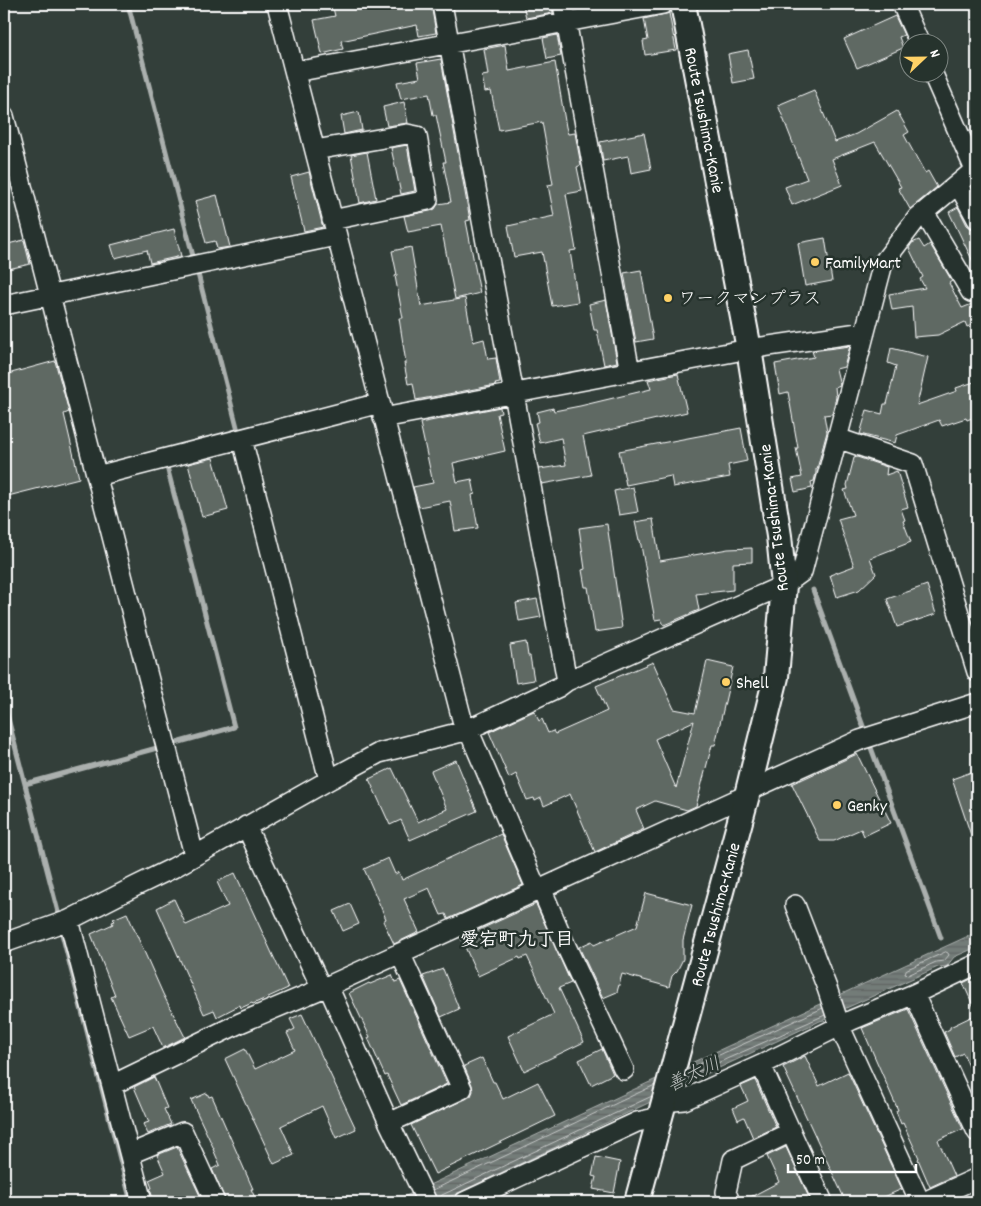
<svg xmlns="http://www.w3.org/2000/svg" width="981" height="1206" font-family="Dekko,'Klee One',sans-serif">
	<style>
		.water { fill: url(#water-rules); stroke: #abb0ae }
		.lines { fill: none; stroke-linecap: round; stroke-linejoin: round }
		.shore { stroke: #c7cac9; stroke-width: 1 }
		.stream { stroke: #abb0ae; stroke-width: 5 }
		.building { fill: #5f6964; stroke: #fff; fill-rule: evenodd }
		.minor-casing { stroke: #fff; stroke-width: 22 }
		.major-casing { stroke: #fff; stroke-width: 28 }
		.minor { stroke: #26332d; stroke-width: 19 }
		.major { stroke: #26332d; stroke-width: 24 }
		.poi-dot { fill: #ffd166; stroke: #26332d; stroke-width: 2 }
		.labels { text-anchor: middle; stroke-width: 5; stroke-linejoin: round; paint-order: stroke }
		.street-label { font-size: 18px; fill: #fff; stroke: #26332d }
		.poi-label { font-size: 18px; fill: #fff; stroke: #26332d; text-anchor: start }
		.neighbourhood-label { font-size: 19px; font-weight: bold; fill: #fff; stroke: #26332d }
		.water-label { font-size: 19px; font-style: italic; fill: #b9bdbc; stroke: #26332d }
	</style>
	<defs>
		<pattern id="water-rules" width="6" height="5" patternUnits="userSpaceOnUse" patternTransform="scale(1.25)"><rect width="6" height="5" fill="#737b78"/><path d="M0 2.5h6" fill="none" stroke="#606462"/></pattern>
	</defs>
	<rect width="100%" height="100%" fill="#333f3a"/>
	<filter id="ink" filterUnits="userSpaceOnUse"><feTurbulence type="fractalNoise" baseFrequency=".02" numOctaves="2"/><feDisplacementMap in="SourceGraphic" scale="10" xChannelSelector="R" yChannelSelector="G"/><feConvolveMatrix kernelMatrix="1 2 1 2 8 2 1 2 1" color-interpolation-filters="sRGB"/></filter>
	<g filter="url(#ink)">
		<path class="water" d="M 977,932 L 977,947 L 954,957 L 947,966 L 938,967 L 835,1013 L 831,1018 L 820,1021 L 678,1087 L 661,1097 L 439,1202 L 393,1202 L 667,1074 Z"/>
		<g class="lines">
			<path class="shore" d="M 946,952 L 948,953 L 949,955 L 944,961 L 936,962 L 908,975 L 905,974 L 906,970 Z
				M 686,1070 L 823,1008
				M 684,1078 L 825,1015
				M 433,1190 L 655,1085
				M 438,1202 L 439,1198 L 442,1195 L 652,1096"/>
			<path class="stream" d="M 128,4 L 194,260
				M 198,274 L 238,431 L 233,432
				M 166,463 L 234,727 L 176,743
				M 813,590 L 941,938
				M 4,703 L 58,912
				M 25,784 L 157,748
				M 61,930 L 131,1202"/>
		</g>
		<path class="building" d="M 332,4 L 431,4 L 436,33 L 419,36 L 417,25 L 341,41 L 343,49 L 322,54 L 314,20 L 335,16 Z
			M 523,4 L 552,4 L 553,13 L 526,18 Z
			M 669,13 L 676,50 L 645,55 L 643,41 L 648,40 L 644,19 Z
			M 895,16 L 904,35 L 899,37 L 903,48 L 857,68 L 844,39 Z
			M 557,35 L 561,56 L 547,59 L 543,38 Z
			M 505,45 L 509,71 L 555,62 L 566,127 L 568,134 L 575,133 L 581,165 L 577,167 L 582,191 L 566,194 L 576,250 L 570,251 L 578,302 L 552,306 L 542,252 L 514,257 L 508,226 L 554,216 L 548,185 L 553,184 L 542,122 L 499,130 L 491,91 L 485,92 L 482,76 L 488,75 L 484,49 Z
			M 748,50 L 754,79 L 733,83 L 728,54 Z
			M 441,59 L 470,220 L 466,221 L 480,293 L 455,299 L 441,226 L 408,232 L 404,216 L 430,211 L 435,209 L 438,204 L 451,202 L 443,162 L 446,162 L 436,115 L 433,115 L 429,94 L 401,99 L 397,82 L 420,78 L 417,63 Z
			M 814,90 L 835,142 L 856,134 L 897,111 L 909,132 L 904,135 L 925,173 L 928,171 L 937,187 L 910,209 L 898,188 L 901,187 L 875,142 L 832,159 L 842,185 L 792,205 L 785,187 L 807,179 L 778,105 Z
			M 404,102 L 408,123 L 387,126 L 383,107 Z
			M 359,112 L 362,130 L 344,134 L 341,116 Z
			M 644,133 L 651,169 L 631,173 L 628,156 L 603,161 L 600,142 Z
			M 407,145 L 415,191 L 401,194 L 391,148 Z
			M 367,152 L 376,199 L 360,203 L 351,155 Z
			M 309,172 L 323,227 L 304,231 L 291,177 Z
			M 217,195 L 230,247 L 217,249 L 215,241 L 206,243 L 195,201 Z
			M 958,207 L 967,225 L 972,229 L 977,230 L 977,270 L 949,212 Z
			M 174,229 L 181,256 L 150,263 L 147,250 L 115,258 L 111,245 Z
			M 825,238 L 832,281 L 805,286 L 798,243 Z
			M 24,240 L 30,264 L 4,270 L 4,245 Z
			M 919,240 L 924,248 L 930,244 L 952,281 L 949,283 L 962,308 L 977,302 L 977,323 L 967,327 L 965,322 L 938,335 L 914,337 L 912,307 L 892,310 L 889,294 L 925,288 L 920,279 L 923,277 L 909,248 L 912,243 Z
			M 411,247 L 421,306 L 465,298 L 473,342 L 484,339 L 488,359 L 496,358 L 500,383 L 495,384 L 496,385 L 416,400 L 413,383 L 408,384 L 404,363 L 406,363 L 399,318 L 403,318 L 395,276 L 397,275 L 392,251 Z
			M 641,270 L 653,339 L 636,342 L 624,273 Z
			M 606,300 L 617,362 L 604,365 L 597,330 L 594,330 L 589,304 Z
			M 850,346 L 844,367 L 836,369 L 840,385 L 835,387 L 836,397 L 832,414 L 824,415 L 827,432 L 817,469 L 816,469 L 816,473 L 814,481 L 811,482 L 812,488 L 795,492 L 792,479 L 802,477 L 796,448 L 798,448 L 788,392 L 780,394 L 775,364 L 814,357 L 812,351 Z
			M 891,348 L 928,357 L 917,405 L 957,391 L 956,388 L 977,381 L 977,416 L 967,420 L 966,418 L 942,426 L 939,420 L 897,435 L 895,443 L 860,434 L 867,410 L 882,414 L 884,404 L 887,404 L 896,366 L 888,363 Z
			M 55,361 L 69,412 L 64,414 L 79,478 L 4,497 L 4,375 Z
			M 678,374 L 687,412 L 583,436 L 591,475 L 542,484 L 539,469 L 566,465 L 561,438 L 540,443 L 535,423 L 539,422 L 537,412 L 553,408 L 554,411 L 580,406 L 651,389 L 648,380 Z
			M 500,407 L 501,413 L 497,414 L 505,451 L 453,463 L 457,482 L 472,479 L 475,494 L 472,495 L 478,528 L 455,531 L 450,501 L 419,507 L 413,487 L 433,483 L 420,423 Z
			M 741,428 L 747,461 L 728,465 L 730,477 L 673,487 L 671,476 L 626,485 L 619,451 Z
			M 857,457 L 887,467 L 886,475 L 897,471 L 908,507 L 901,509 L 905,520 L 903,521 L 911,542 L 870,558 L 876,574 L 859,590 L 837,597 L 830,575 L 854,566 L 838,519 L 853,515 L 844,490 L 848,489 L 847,485 L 854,458 Z
			M 213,458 L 228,510 L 202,517 L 188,464 Z
			M 633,487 L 638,512 L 619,515 L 614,491 Z
			M 653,519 L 660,561 L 728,549 L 752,548 L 752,562 L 733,563 L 733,590 L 696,594 L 699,610 L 664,625 L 661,619 L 655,620 L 640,540 L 639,540 L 635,522 Z
			M 607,524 L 622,628 L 595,632 L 588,587 L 585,587 L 582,570 L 585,569 L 579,528 Z
			M 927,585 L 936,614 L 897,627 L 887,599 Z
			M 537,599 L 541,617 L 519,621 L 516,603 Z
			M 526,642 L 528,656 L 530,656 L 534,680 L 516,683 L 510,645 Z
			M 707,661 L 733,667 L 715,745 L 712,745 L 696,806 L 687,810 L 655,801 L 636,810 L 644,829 L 595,852 L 570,794 L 544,806 L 541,798 L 535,801 L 534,798 L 527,800 L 516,774 L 509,778 L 489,732 L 534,711 L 539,721 L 542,719 L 548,733 L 553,731 L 555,734 L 607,711 L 596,686 L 653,662 L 674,709 L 695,713 ZM 694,721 L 676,788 L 655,739 Z
			M 857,754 L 891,823 L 864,836 L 861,829 L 834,841 L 820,841 L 792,784 Z
			M 456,760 L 477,811 L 410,840 L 401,820 L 390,825 L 369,779 L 392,768 L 418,822 L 447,809 L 431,771 Z
			M 977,770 L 977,847 L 975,847 L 952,779 Z
			M 501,834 L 523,885 L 448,919 L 446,914 L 441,915 L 429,888 L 404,899 L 419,932 L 394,944 L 383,921 L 386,919 L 364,869 L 388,858 L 395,874 L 399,872 L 402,880 Z
			M 235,873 L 288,988 L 253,1004 L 252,1003 L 241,1008 L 240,1005 L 217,1017 L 214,1010 L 204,1014 L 157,908 L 174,899 L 186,925 L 228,906 L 217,882 Z
			M 646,893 L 692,905 L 683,940 L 683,959 L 677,971 L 672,976 L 669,987 L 622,974 L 617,992 L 603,998 L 579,947 L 592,941 L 594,945 L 637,926 Z
			M 350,904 L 359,924 L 343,931 L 334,911 Z
			M 536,904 L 571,983 L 559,988 L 584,1042 L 524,1071 L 508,1036 L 554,1014 L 527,956 L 520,959 L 519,957 L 478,976 L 461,938 Z
			M 127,913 L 163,994 L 185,1037 L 163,1048 L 153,1026 L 129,1036 L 111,997 L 115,995 L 91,934 L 113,924 L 112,922 L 115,921 L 113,919 Z
			M 443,969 L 459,1009 L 441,1017 L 423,976 Z
			M 392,975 L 395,982 L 400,980 L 447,1084 L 401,1105 L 387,1075 L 385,1076 L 368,1038 L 370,1037 L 349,993 L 369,983 L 370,984 Z
			M 977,976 L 977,1014 L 963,983 Z
			M 908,1009 L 963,1129 L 938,1140 L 954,1176 L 930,1187 L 918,1159 L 919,1158 L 903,1123 L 901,1124 L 896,1111 L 898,1110 L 862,1028 Z
			M 302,1014 L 356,1129 L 336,1138 L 322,1106 L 281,1126 L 294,1155 L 274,1164 L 225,1059 L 245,1049 L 255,1069 L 295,1050 L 287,1033 L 295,1029 L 290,1019 Z
			M 977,1014 L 977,1084 L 963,1053 L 955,1057 L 944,1032 L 950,1029 L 950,1027 Z
			M 602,1049 L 613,1074 L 591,1085 L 579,1060 Z
			M 805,1056 L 819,1086 L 848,1072 L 902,1189 L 873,1202 L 846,1202 L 783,1067 Z
			M 482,1058 L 493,1082 L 495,1082 L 503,1099 L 538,1082 L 555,1116 L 435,1174 L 411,1125 L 471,1096 L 473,1091 L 472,1085 L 464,1066 Z
			M 154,1077 L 167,1108 L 164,1109 L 171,1124 L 148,1134 L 143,1124 L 149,1122 L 134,1087 Z
			M 755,1080 L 776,1127 L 753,1138 L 744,1117 L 738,1120 L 733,1108 L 748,1101 L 741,1086 Z
			M 207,1093 L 209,1097 L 212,1096 L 253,1189 L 251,1189 L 257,1202 L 226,1202 L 212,1169 L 220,1165 L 213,1149 L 214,1149 L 191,1100 Z
			M 177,1147 L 203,1202 L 154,1202 L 150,1189 L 152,1188 L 149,1180 L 165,1173 L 157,1155 Z
			M 786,1147 L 811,1202 L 741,1202 L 779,1182 L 767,1156 Z
			M 596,1157 L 620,1162 L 614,1193 L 593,1189 L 596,1177 L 592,1176 Z"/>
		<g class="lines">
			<defs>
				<path id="minor" d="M 277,4 L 465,731
					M 442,4 L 567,681
					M 563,4 L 630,372
					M 902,4 L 919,42
					M 294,68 L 306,70 L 663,4
					M 932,72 L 975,170
					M 4,116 L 194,855
					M 315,150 L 407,134 L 417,136 L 428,200 L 332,220
					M 958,184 L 977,219
					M 924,212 L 971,292 L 977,288
					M 4,305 L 336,236
					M 383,418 L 749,349 L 865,332
					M 837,438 L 913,464 L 977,672
					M 242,439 L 329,780
					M 97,476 L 380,403
					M 468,729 L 537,890
					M 748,791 L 860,740 L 977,703
					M 246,826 L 319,983 L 328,986 L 389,1123 L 427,1202
					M 541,888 L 565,944 L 624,1070
					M 795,905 L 827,988 L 840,1027 L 920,1202
					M 69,920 L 142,1202
					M 4,943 L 69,920 L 136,886 L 173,868 L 329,780 L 379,753 L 465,731 L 559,687 L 567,681 L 784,585 L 802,572 L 883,263 L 918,217 L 977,168
					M 914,994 L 977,1132
					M 112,1085 L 240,1023 L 328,986 L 747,795
					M 663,1102 L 684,1100 L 761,1065 L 852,1020 L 914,994 L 977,964
					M 389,1123 L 462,1089 L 400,953
					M 791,1132 L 823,1202
					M 130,1154 L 183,1132 L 215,1202
					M 464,1202 L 637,1122 L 660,1117
					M 730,1202 L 726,1192 L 733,1160 L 791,1132 L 761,1065
					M 924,1202 L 977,1178"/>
				<g id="major">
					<path id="s1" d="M 637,1202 L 747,795 L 776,677 L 784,585 L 779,536 L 749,349 L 683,4"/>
				</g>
			</defs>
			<use href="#minor" class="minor-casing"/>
			<use href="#major" class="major-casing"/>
			<use href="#minor" class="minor"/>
			<use href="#major" class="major"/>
		</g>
	</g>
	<g class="poi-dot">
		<circle cx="815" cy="262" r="5"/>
		<circle cx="668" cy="298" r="5"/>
		<circle cx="726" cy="682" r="5"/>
		<circle cx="837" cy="805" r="5"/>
	</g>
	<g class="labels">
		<g class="street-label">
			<text transform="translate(705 120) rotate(79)" y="6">Route Tsushima-Kanie</text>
			<text transform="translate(773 518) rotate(-97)" y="6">Route Tsushima-Kanie</text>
			<text dy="6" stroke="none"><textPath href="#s1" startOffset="298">Route Tsushima-Kanie</textPath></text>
		</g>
		<g class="poi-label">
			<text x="825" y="268">FamilyMart</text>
			<text x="678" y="304">ワークマンプラス</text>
			<text x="736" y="688">Shell</text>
			<text x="847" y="811">Genky</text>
		</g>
		<g class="neighbourhood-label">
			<text x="517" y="945">愛宕町九丁目</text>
		</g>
		<g class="water-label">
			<text transform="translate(693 1073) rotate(-25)" y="7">善太川</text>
		</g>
	</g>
	<rect width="981" height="1206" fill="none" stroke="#26332d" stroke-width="20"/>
	<rect x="10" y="10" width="961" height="1186" fill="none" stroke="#fff" stroke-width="2" filter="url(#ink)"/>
	<g transform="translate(924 58) rotate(68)"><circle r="24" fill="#26332d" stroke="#7d8581"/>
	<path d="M0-4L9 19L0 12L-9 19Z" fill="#ffd166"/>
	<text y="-8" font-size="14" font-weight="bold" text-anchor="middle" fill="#ffffff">N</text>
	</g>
	<path d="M788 1164v8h128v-8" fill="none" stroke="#ffffff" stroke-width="2.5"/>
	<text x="796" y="1164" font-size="15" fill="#ffffff" stroke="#26332d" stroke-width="4" paint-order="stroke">50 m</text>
</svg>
